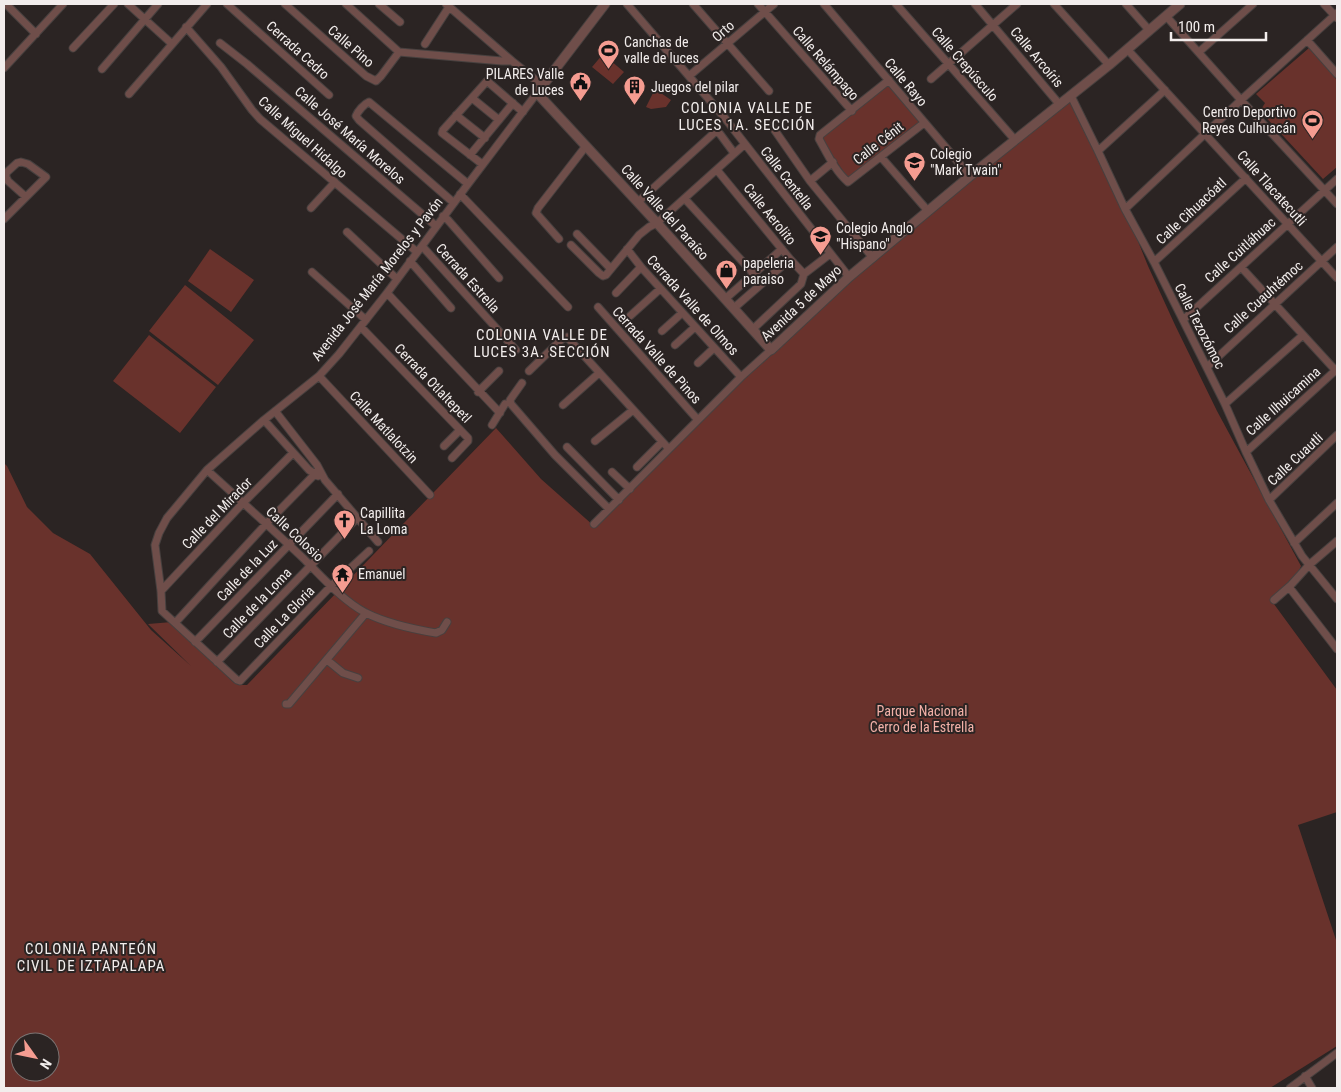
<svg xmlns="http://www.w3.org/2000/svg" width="1341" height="1092" font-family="'Roboto Condensed',sans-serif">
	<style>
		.green { fill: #69322c; fill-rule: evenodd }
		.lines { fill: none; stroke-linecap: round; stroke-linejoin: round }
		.minor-casing { stroke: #47403f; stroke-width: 9 }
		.tertiary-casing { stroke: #47403f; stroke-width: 11 }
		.minor { stroke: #6f4e4a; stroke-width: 7 }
		.tertiary { stroke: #6f4e4a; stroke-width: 9 }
		.labels { text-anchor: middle; stroke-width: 4; stroke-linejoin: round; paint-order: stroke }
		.street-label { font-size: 14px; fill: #f2edec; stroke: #2b2423 }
		.poi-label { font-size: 14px; fill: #f2edec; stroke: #2b2423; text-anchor: start }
		.park-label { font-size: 14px; fill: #f3b1a8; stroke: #2b2423 }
		.neighbourhood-label { font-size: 15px; letter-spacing: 1px; fill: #f2edec; stroke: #2b2423 }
	</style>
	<rect width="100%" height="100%" fill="#2b2423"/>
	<path class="green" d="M 1309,48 L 1337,80 L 1337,167 L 1323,179 L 1260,111 L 1265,103 L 1256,94 Z
		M 603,54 L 624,72 L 613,84 L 592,67 Z
		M 889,84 L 921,121 L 849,180 L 821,138 Z
		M 655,89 L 671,100 L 666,107 L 651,109 L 646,107 Z
		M 1070,98 L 1125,209 L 1148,266 L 1175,325 L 1217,411 L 1301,566 L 1297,576 L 1271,600 L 1337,690 L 1337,812 L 1298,825 L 1337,943 L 1337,1046 L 1270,1088 L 4,1088 L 4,463 L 7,466 L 27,507 L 53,533 L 90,554 L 151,630 L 191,666 L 148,624 L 172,622 L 233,682 L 239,685 L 247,685 L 496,428 L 541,479 L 594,526 L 670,450 L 701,422 L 772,351 L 849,278 ZM 20,1042 L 50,1042 L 50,1072 L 20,1072 Z
		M 210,249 L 254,280 L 231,312 L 188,281 Z
		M 185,285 L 254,340 L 218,385 L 149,331 Z
		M 149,335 L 216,387 L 180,433 L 113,381 Z"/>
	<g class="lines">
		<defs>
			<path id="minor" d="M 6,4 L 36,34
				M 128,4 L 171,43
				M 227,4 L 329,95
				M 285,4 L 366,76 L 376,81 L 381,76 L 399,52
				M 346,4 L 399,52 L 502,61 L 512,61
				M 379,4 L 400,22
				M 446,4 L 512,61 L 542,85
				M 627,4 L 724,117 L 849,277
				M 693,4 L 769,91
				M 758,4 L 852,111
				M 824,4 L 970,176
				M 896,4 L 1015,140
				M 975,4 L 1060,105
				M 1054,4 L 1109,65
				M 1126,4 L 1149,30
				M 1324,4 L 1337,18
				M 1166,16 L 1241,100 L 1337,204
				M 186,27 L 221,67 L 252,110 L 260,119 L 417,252
				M 1307,40 L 1337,74
				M 220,43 L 247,64 L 436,226
				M 425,44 L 449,7
				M 73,48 L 114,4
				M 1127,49 L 1337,278
				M 1199,52 L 1253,4
				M 4,68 L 63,4
				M 102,69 L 158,4
				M 689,76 L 774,4
				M 931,79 L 1017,4
				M 889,80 L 820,135 L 819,139 C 827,153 835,171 848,182 L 924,123
				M 129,94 L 207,4
				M 1071,96 L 1098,151 L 1125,209 L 1154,262 L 1225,404 L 1246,452 L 1269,500 L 1302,556 L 1337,599
				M 472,98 L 499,120
				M 456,115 L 485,138
				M 769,122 L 810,181 L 873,258
				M 1098,151 L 1165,90
				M 470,155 L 513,103
				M 881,157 L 928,211
				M 482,164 L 442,133 L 443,130 L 487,81 L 523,112
				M 717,170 L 790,259 L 804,274
				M 810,181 L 833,162
				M 460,194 L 568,307
				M 685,199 L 754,274
				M 638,202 L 714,133 L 717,132 L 720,134 L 734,153
				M 454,203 L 359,120 L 356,116 C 358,111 364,104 369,102 L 468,184
				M 311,208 L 335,182
				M 1125,209 L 1241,100 L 1337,13
				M 443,216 L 448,220 L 499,278
				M 4,219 L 46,177 L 28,164 L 21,162 L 17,163 L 6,173 L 6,177 L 8,181 L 26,197
				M 347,232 L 397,279
				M 577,234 L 611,269
				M 559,239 L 536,213 L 538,208 L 586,146
				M 571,245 L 599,273 L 603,276 L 606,275 L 639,235 L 649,227 L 657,223 L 745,144
				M 422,246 L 516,350
				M 627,249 L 641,267 L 741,377
				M 410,261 L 451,308
				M 1154,262 L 1246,178
				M 1241,267 L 1337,372
				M 312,272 L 366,320
				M 387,293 L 500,413
				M 616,293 L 641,267
				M 725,299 L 782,249
				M 598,307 L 698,420
				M 734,308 L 790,259
				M 630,316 L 660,289
				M 1183,320 L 1337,179
				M 361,327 L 468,438 L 468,441 L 452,458
				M 753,329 L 801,284 L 804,274 L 830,254
				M 662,331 L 682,313
				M 675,345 L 695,327
				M 698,363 L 714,348
				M 1207,367 L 1337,247
				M 529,371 L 562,339 L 567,337 L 669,449
				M 319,376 L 430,495
				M 522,383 L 510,400 L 511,404 L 555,455 L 609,509
				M 478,392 L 499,371
				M 1225,404 L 1303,335
				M 563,405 L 599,373
				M 275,411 L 317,465 L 325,480 L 378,542
				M 264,420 L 309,470 L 318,476
				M 492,425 L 505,404
				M 595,441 L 633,410
				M 444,446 L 460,430
				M 567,447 L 619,500
				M 1246,452 L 1337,369
				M 637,467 L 662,442
				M 207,470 C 239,499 271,528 303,558 C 322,577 342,600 366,613 C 388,624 412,629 436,633 L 442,630 L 447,622
				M 612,472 L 630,489
				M 1269,500 L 1337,435
				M 594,524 L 741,377 L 771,350
				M 1294,543 L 1337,503
				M 369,551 L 331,586 L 240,681 L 237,680 L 162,611 L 161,591 L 155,545 L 159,533 L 167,518 L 207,470 L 264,420 L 319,376 L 339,354 L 387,293 L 468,184 L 537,93
				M 1289,587 L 1337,649
				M 161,591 L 243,503 L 293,453
				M 1274,600 L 1290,586 L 1309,565 L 1337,541
				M 175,623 L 266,524 L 319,470
				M 195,642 L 338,494
				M 327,660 L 343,673 L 358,678
				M 217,662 L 357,518
				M 286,704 L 289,704 L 366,613
				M 1305,1076 L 1312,1088
				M 1290,1088 L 1337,1053"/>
			<path id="tertiary" d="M 605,4 L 537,93 L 657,223 L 771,350 L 849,277 L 970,176 L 1109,65 L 1180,4"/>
		</defs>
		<use href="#minor" class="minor-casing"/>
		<use href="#tertiary" class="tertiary-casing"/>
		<use href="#minor" class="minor"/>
		<use href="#tertiary" class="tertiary"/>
	</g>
	<defs>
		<symbol id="stadium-pin" viewBox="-11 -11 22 30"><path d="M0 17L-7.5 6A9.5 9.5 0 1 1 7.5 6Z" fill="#f59c91" stroke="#2b2423"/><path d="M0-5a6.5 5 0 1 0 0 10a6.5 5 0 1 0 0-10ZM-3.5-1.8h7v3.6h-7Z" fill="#111"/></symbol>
		<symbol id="civic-pin" viewBox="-11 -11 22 30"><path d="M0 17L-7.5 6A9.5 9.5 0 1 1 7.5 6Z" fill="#f59c91" stroke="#2b2423"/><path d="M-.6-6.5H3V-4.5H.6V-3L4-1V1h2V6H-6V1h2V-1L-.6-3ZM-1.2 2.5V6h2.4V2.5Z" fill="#111"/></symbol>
		<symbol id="building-pin" viewBox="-11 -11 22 30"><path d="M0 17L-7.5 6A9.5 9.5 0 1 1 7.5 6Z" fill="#f59c91" stroke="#2b2423"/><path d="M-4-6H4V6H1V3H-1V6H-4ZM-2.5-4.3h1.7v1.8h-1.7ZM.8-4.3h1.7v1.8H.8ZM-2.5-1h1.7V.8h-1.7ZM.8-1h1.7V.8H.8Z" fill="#111"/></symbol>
		<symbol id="school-pin" viewBox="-11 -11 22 30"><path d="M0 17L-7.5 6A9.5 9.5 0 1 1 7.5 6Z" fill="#f59c91" stroke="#2b2423"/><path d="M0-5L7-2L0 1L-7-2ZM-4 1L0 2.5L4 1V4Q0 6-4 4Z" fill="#111"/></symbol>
		<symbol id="shop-pin" viewBox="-11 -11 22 30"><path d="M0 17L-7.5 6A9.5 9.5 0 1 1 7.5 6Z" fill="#f59c91" stroke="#2b2423"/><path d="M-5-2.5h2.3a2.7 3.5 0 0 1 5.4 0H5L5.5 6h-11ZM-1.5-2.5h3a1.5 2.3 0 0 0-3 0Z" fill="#111"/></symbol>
		<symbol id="church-pin" viewBox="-11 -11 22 30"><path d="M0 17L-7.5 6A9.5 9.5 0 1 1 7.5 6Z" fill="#f59c91" stroke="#2b2423"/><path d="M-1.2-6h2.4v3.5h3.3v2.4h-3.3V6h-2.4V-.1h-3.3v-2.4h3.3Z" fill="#111"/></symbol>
		<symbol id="temple-pin" viewBox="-11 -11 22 30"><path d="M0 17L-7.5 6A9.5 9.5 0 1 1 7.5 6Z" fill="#f59c91" stroke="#2b2423"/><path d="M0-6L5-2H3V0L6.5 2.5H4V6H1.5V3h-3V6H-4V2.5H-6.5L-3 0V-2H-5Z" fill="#111"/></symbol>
	</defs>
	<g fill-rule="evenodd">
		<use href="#stadium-pin" x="596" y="38" width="25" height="34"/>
		<use href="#civic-pin" x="568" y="70" width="25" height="34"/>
		<use href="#building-pin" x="622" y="74" width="25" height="34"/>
		<use href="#stadium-pin" x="1300" y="108" width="25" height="34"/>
		<use href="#school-pin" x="902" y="150" width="25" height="34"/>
		<use href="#school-pin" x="808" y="224" width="25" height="34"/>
		<use href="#shop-pin" x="714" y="258" width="25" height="34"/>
		<use href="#church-pin" x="332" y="508" width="25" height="34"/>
		<use href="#temple-pin" x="330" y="562" width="25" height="34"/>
	</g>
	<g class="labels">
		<g class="street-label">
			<text transform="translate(723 31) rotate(-41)" y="5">Orto</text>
			<text transform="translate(351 46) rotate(41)" y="5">Calle Pino</text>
			<text transform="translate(298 50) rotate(42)" y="5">Cerrada Cedro</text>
			<text transform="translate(1037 57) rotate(50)" y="5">Calle Arcoíris</text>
			<text transform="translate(826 63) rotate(49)" y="5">Calle Relámpago</text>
			<text transform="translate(965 64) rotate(49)" y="5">Calle Crepúsculo</text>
			<text transform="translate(906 82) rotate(50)" y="5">Calle Rayo</text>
			<text transform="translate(350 135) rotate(41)" y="5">Calle José María Morelos</text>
			<text transform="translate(303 137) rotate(42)" y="5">Calle Miguel Hidalgo</text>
			<text transform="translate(878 143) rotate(-38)" y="5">Calle Cénit</text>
			<text transform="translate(787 178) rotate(52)" y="5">Calle Centella</text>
			<text transform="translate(1272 188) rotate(48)" y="5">Calle Tlacatecutli</text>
			<text transform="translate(1191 211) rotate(-43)" y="5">Calle Cihuacóatl</text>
			<text transform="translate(665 212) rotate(48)" y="5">Calle Valle del Paraíso</text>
			<text transform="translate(770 214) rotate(51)" y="5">Calle Aerolito</text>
			<text transform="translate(1240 250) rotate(-42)" y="5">Calle Cuitláhuac</text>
			<text transform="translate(468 278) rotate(48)" y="5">Cerrada Estrella</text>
			<text transform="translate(377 279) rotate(-52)" y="5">Avenida José María Morelos y Pavón</text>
			<text transform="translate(1263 297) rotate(-42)" y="5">Calle Cuauhtémoc</text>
			<text transform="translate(801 303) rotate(-43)" y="5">Avenida 5 de Mayo</text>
			<text transform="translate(693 305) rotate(48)" y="5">Cerrada Valle de Olmos</text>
			<text transform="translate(1200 326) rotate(63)" y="5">Calle Tezozómoc</text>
			<text transform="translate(657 355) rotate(48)" y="5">Cerrada Valle de Pinos</text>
			<text transform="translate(433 383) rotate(46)" y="5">Cerrada Otlaltepetl</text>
			<text transform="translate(1283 401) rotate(-42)" y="5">Calle Ilhuicamina</text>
			<text transform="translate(384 427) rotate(47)" y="5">Calle Matlalotzin</text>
			<text transform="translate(1295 459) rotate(-43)" y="5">Calle Cuautli</text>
			<text transform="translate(217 513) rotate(-46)" y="5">Calle del Mirador</text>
			<text transform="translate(295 534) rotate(43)" y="5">Calle Colosio</text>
			<text transform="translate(247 570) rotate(-46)" y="5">Calle de la Luz</text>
			<text transform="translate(257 603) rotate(-46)" y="5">Calle de la Loma</text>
			<text transform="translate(284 617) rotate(-46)" y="5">Calle La Gloria</text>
		</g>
		<g class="poi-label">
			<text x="624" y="47">Canchas de<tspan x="624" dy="16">valle de luces</tspan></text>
			<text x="564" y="79" text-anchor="end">PILARES Valle<tspan x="564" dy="16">de Luces</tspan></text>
			<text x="651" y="92">Juegos del pilar</text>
			<text x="1296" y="117" text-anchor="end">Centro Deportivo<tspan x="1296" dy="16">Reyes Culhuacán</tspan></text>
			<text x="930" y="159">Colegio<tspan x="930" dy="16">"Mark Twain"</tspan></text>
			<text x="836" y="233">Colegio Anglo<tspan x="836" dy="16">"Hispano"</tspan></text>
			<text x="743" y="268">papeleria<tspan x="743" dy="16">paraiso</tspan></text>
			<text x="360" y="518">Capillita<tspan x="360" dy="16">La Loma</tspan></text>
			<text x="358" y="579">Emanuel</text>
		</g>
		<g class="park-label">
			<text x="922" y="716">Parque Nacional<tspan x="922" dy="16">Cerro de la Estrella</tspan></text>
		</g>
		<g class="neighbourhood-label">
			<text x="747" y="113">COLONIA VALLE DE<tspan x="747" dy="17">LUCES 1A. SECCIÓN</tspan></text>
			<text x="542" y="340">COLONIA VALLE DE<tspan x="542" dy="17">LUCES 3A. SECCIÓN</tspan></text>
			<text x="91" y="954">COLONIA PANTEÓN<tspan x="91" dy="17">CIVIL DE IZTAPALAPA</tspan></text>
		</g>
	</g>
	<rect width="1341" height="1092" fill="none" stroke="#f2edec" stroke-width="10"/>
	<g transform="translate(35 1057) rotate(123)"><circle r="24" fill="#2b2423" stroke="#7b7473"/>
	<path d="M0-4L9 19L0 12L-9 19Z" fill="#f59c91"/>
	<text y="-8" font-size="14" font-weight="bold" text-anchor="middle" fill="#f2edec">N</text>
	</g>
	<path d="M1171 32v8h95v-8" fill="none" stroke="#f2edec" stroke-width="2.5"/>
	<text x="1178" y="32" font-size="15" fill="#f2edec" stroke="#2b2423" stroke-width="4" paint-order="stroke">100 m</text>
</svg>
